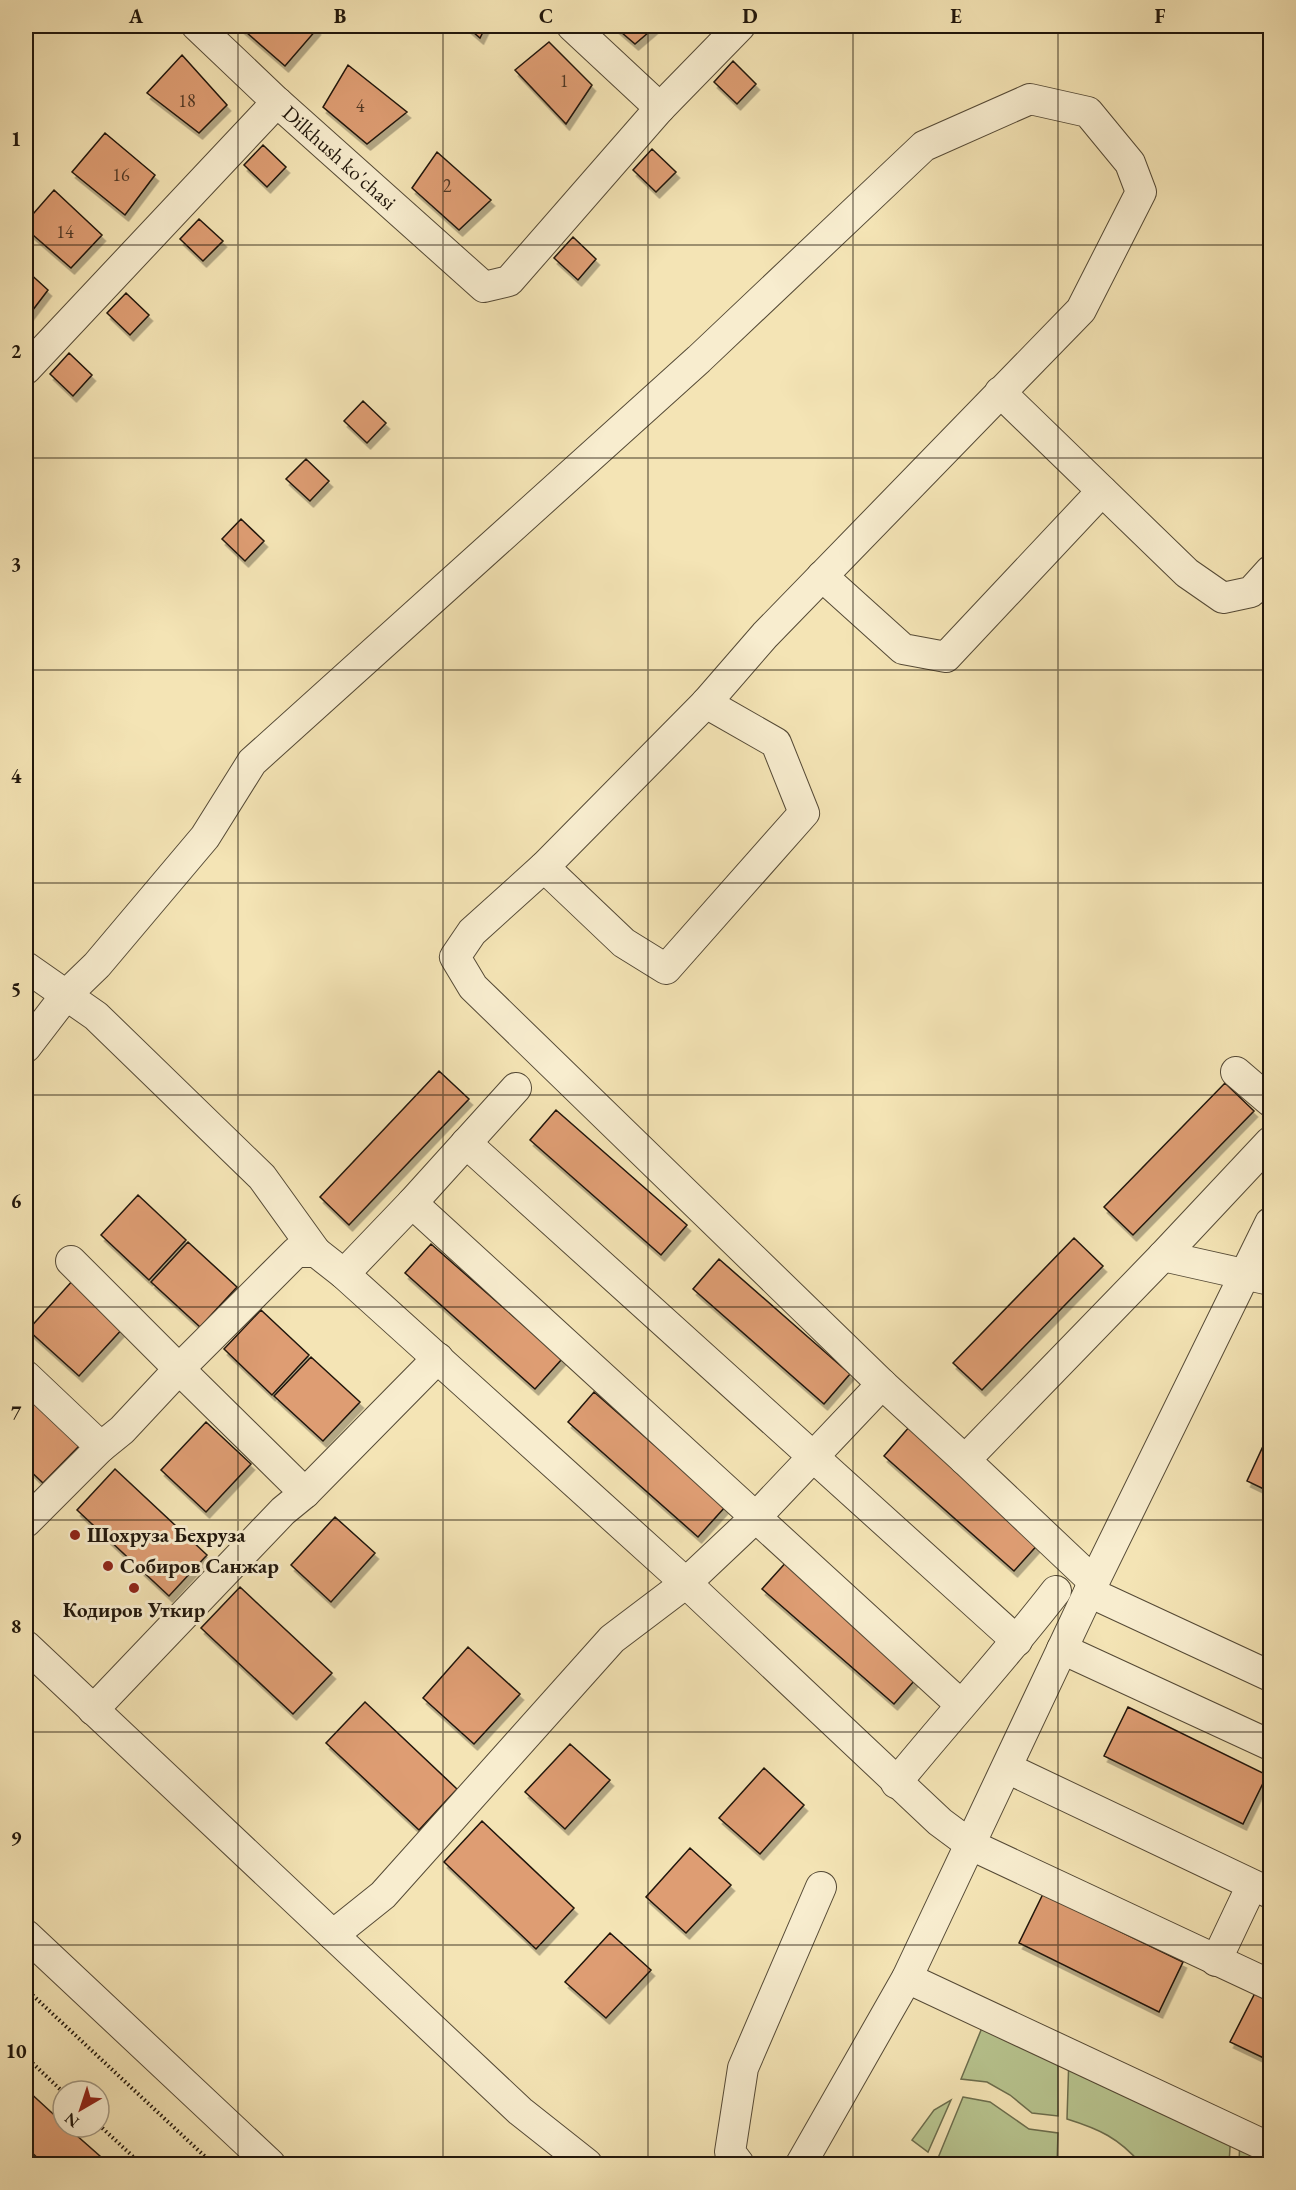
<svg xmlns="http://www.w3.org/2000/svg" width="1296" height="2190" font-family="'EB Garamond',serif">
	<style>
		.green { fill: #b8c590; stroke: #6c6e4e; stroke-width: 1.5 }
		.building { fill: #de9d73; stroke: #20160b; stroke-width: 1.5; filter: url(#shadow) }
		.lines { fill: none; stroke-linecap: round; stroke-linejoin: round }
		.minor-casing { stroke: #554a36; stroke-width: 32 }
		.path { stroke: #20160b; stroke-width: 4; stroke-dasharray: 1.5 3; stroke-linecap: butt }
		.minor { stroke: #f8edcf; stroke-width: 30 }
		.grid { fill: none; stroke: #20160b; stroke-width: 1.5; stroke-opacity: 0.55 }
		.poi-dot { fill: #8f2418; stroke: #f8edcf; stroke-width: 2 }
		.labels { text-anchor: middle; stroke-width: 6; stroke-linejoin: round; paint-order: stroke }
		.number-label { font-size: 18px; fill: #503825 }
		.street-label { font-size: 21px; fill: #20160b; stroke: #f8edcf }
		.poi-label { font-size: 21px; font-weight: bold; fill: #20160b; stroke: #f8edcf; text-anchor: start }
		.neatline { fill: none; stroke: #20160b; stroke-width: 2 }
		.grid-label { font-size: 20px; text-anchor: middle; font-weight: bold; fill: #20160b }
	</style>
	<defs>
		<filter id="shadow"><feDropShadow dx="3.5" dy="6" stdDeviation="0" flood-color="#0004"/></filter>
	</defs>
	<rect width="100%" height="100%" fill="#f4e4b5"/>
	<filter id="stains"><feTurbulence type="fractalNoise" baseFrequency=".00333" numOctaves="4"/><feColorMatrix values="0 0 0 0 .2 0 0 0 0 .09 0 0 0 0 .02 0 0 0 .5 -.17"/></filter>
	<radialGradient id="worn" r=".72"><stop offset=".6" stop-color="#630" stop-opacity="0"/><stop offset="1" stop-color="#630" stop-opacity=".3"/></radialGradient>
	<path class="green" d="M 986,2018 L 1058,2051 L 1058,2116 L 1032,2113 L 1010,2095 L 987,2082 L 961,2079 Z
		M 1069,2055 L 1231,2131 L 1229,2164 L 1141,2164 C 1119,2138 1099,2129 1067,2119 Z
		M 963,2097 L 990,2102 L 1029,2129 L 1058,2133 L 1057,2164 L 945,2164 L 938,2158 Z
		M 951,2100 L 928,2152 L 912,2140 L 934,2110 Z
		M 1240,2136 L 1270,2149 L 1270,2164 L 1239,2164 Z"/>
	<path class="building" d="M 239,26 L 312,26 L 317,29 L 285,66 Z
		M 466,26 L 486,26 L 480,38 Z
		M 614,26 L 656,26 L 635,44 Z
		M 549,42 L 592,85 L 566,124 L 515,70 Z
		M 182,55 L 227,105 L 199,133 L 147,93 Z
		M 733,61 L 756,84 L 737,104 L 714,82 Z
		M 348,65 L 407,112 L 367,144 L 323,107 Z
		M 105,133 L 155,175 L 125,215 L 72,172 Z
		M 263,145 L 286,167 L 267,187 L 244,165 Z
		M 652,149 L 676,172 L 656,192 L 633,170 Z
		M 437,152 L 491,200 L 459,230 L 412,188 Z
		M 54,190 L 102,235 L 71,268 L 26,229 L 26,222 Z
		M 199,219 L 223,241 L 203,261 L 180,239 Z
		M 573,237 L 596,259 L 578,280 L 554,258 Z
		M 26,270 L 48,290 L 26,319 Z
		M 126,293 L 149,315 L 130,335 L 107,313 Z
		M 69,353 L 92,375 L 73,396 L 50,374 Z
		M 363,401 L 386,423 L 367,443 L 344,421 Z
		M 306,459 L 329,481 L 310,501 L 286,479 Z
		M 241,519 L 264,541 L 245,561 L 222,539 Z
		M 439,1071 L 469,1099 L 349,1225 L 320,1197 Z
		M 1225,1083 L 1254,1111 L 1133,1235 L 1104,1207 Z
		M 556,1110 L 687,1225 L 661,1255 L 530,1140 Z
		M 138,1195 L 186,1240 L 149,1280 L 101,1235 Z
		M 1074,1238 L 1103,1266 L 982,1390 L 953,1363 Z
		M 188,1242 L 237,1287 L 200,1327 L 151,1282 Z
		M 431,1244 L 562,1359 L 535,1389 L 405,1273 Z
		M 719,1259 L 850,1374 L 824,1404 L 693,1289 Z
		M 74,1279 L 125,1326 L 79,1376 L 28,1330 Z
		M 261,1310 L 309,1355 L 272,1395 L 224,1349 Z
		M 311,1357 L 360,1402 L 323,1441 L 274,1396 Z
		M 26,1389 L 82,1443 L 43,1483 L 26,1467 Z
		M 594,1392 L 725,1507 L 698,1537 L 568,1422 Z
		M 206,1422 L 251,1464 L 206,1512 L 161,1470 Z
		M 910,1426 L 1041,1541 L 1014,1571 L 884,1456 Z
		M 1270,1431 L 1270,1492 L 1247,1481 Z
		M 115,1469 L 207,1555 L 169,1596 L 77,1510 Z
		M 335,1517 L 375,1553 L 331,1602 L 291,1565 Z
		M 789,1559 L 921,1673 L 894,1704 L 762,1589 Z
		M 240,1587 L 332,1673 L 293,1714 L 201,1628 Z
		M 468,1647 L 520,1694 L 474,1744 L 423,1698 Z
		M 365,1702 L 457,1789 L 419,1830 L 326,1743 Z
		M 1128,1707 L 1267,1775 L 1243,1824 L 1104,1756 Z
		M 570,1744 L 610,1780 L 565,1829 L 525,1792 Z
		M 764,1768 L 804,1805 L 760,1854 L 719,1818 Z
		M 482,1821 L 574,1908 L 536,1949 L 444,1862 Z
		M 690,1848 L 731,1885 L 686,1933 L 646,1897 Z
		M 1043,1894 L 1183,1962 L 1159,2012 L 1019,1943 Z
		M 610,1933 L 651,1970 L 606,2018 L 565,1982 Z
		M 1255,1993 L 1270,2000 L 1270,2061 L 1230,2042 Z
		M 26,2089 L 63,2123 L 63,2127 L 67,2127 L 109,2164 L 44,2164 L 26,2147 Z"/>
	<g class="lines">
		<defs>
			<g id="minor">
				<path id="s1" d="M 197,26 L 277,102 L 484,287 L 509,281 L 660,108 L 740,26"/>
				<path d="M 572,26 L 660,108"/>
				<path d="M 26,369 L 277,102"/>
				<path d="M 1000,392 L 1187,573 L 1223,598 L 1251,592 L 1270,571"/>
				<path d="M 822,576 L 903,649 L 946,657 L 1102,491"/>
				<path d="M 544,867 L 624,943 L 666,969 L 804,813 L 776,743 L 706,703"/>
				<path d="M 26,967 L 66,995 L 97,965 L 205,837 L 252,762 L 699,359 L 924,146 L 1030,99 L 1088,112 L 1130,163 L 1141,192 L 1081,310 L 765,635 L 706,703 L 544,867 L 472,932 L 455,957 L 473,987 L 882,1384 L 965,1460 L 1094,1582"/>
				<path d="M 26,1047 L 66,995 L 96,1016 L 262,1177 L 316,1252"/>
				<path d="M 1236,1072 L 1270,1101"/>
				<path d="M 466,1143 L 1017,1641"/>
				<path d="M 412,1203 L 960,1704"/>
				<path d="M 1163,1256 L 1270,1280"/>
				<path d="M 71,1261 L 179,1369 L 296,1252 L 316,1252 L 344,1274 L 686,1583 L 940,1822 L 971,1845 L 1270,1985"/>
				<path d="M 344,1274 L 412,1203 L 516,1088"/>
				<path d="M 26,1376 L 101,1447 L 122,1430 L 179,1369 L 305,1493 L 283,1511 L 93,1710"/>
				<path d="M 965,1460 L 1163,1256 L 1270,1142"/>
				<path d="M 305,1493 L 438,1358"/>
				<path d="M 26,1522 L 101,1447"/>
				<path d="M 1089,1592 L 1270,1676"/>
				<path d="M 26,1646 L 520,2111 L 587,2164"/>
				<path d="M 1062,1649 L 1270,1745"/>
				<path d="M 1007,1768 L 1270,1893"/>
				<path d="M 896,1783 C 949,1718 1005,1657 1056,1591"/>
				<path d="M 26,1935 L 270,2164"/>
				<path d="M 333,1935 L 383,1895 L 612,1639 L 686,1583 L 756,1517 L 882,1384"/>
				<path d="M 1216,1961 L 1252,1885"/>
				<path d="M 907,1978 L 1270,2148"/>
				<path d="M 739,2164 L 730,2152 L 743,2068 L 821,1887"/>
				<path d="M 801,2164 L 907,1978 L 1089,1592 L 1270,1223"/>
			</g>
		</defs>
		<use href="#minor" class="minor-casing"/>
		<path class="path" d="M 26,1989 L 213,2164
			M 26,2057 L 63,2092
			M 99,2125 L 141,2164"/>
		<use href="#minor" class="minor"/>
	</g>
	<path class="grid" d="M 238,26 L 238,2164M 443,26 L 443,2164M 648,26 L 648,2164M 853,26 L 853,2164M 1058,26 L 1058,2164M 26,245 L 1270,245M 26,458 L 1270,458M 26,670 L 1270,670M 26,883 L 1270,883M 26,1095 L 1270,1095M 26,1307 L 1270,1307M 26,1520 L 1270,1520M 26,1732 L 1270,1732M 26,1945 L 1270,1945"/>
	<g class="poi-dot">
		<circle cx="75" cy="1535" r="6"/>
		<circle cx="108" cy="1566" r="6"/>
		<circle cx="134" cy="1588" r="6"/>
	</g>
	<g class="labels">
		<g class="number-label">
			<text x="564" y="87">1</text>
			<text x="187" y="107">18</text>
			<text x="360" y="112">4</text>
			<text x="121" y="181">16</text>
			<text x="447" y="192">2</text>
			<text x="65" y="238">14</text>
		</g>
		<g class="street-label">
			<text dy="7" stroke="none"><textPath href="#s1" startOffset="194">Dilkhush ko'chasi</textPath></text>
		</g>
		<g class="poi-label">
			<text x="87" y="1542">Шохруза Бехруза</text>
			<text x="120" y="1573">Собиров Санжар</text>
			<text x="134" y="1617" text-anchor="middle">Кодиров Уткир</text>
		</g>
	</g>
	<rect width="1296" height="2190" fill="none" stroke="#f4e4b5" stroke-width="66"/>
	<g transform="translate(81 2109) rotate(219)"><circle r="28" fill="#f8edcf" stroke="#a29781" stroke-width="1.5"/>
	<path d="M0-4.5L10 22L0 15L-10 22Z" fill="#8f2418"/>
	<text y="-9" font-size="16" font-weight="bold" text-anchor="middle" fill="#20160b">N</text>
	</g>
	<rect x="33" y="33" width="1230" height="2124" class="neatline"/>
	<g class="grid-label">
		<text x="136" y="23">A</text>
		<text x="340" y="23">B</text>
		<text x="546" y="23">C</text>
		<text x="750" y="23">D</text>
		<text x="956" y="23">E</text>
		<text x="1160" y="23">F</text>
		<text x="16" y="146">1</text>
		<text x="16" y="358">2</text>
		<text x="16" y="571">3</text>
		<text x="16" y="783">4</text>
		<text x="16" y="996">5</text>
		<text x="16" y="1208">6</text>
		<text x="16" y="1420">7</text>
		<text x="16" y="1633">8</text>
		<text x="16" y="1845">9</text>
		<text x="16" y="2058">10</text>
	</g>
	<rect width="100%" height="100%" filter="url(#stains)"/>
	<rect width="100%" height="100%" fill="url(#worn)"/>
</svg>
